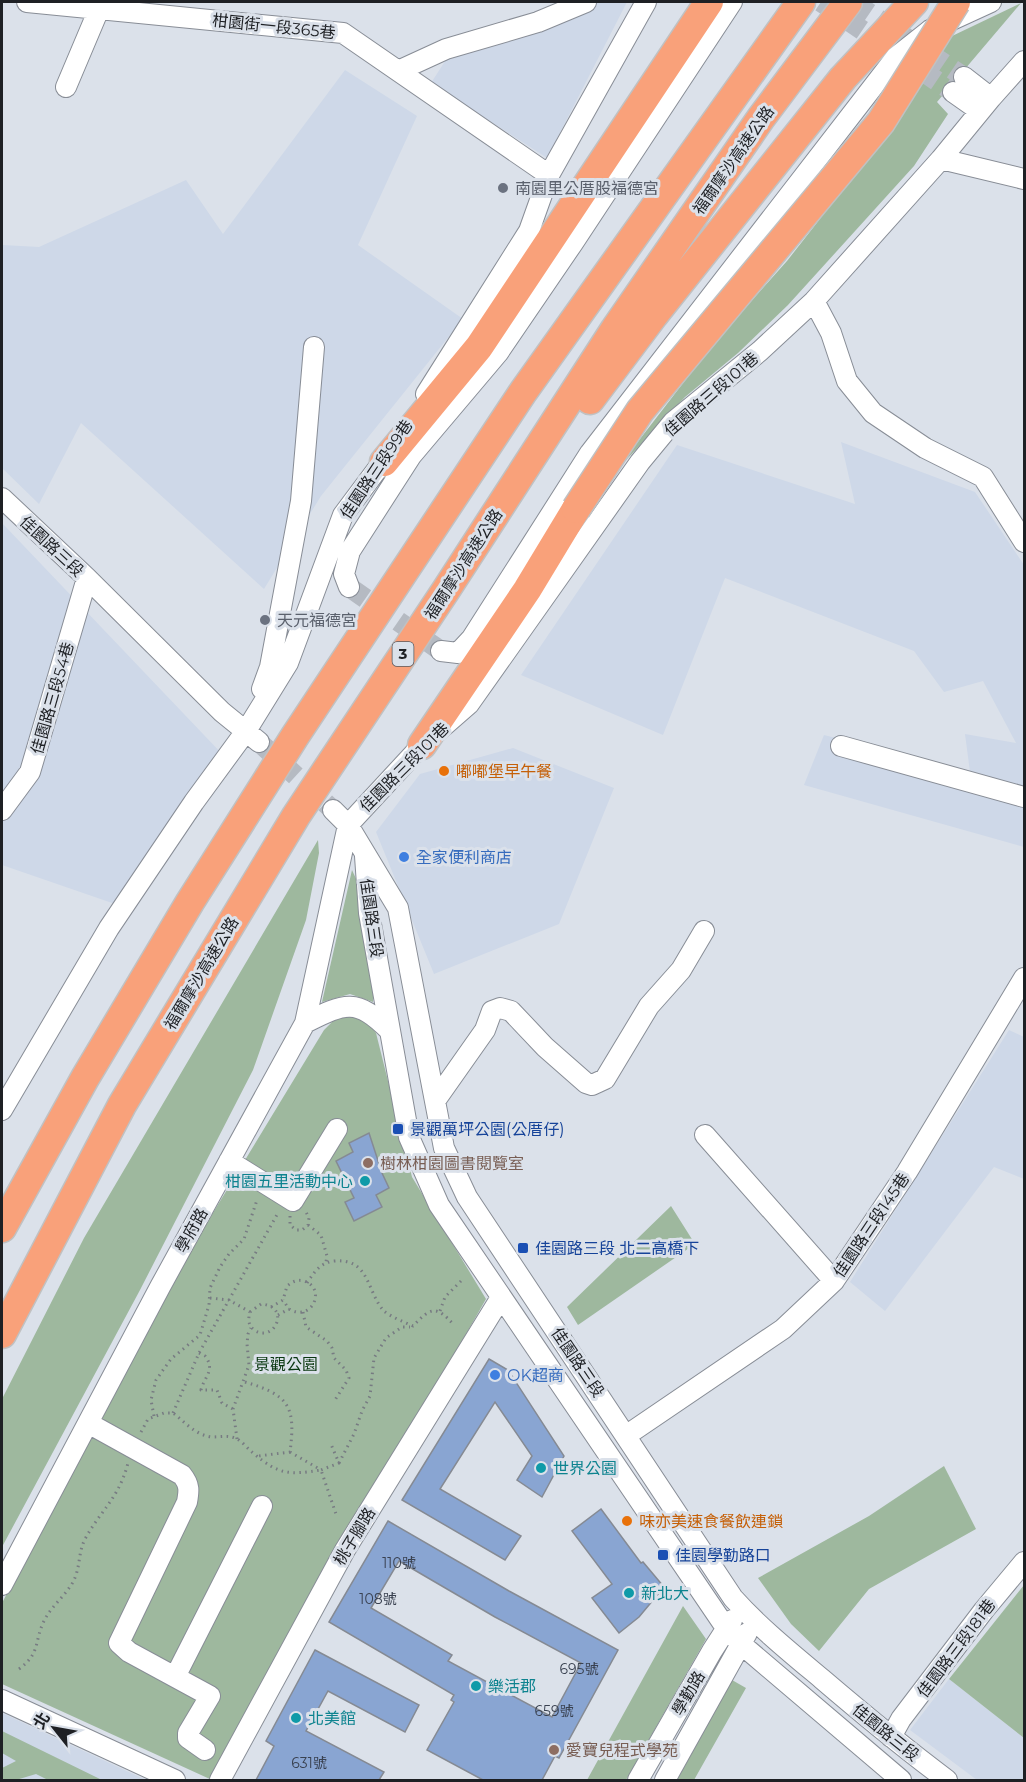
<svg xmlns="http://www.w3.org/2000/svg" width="1026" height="1782" font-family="Montserrat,'Noto Sans TC',sans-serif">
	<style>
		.built { fill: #ced8e8 }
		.green { fill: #9eb89e }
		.building { fill: #89a5d2; stroke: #858a93; stroke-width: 1.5; fill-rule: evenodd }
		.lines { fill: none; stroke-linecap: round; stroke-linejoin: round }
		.minor-tunnel { stroke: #b5bac2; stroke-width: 20; stroke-dasharray: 20 10; stroke-linecap: butt }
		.minor-casing { stroke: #888d96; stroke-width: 22 }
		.highway-casing { stroke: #c0c1c2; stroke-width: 31 }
		.path { stroke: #777b82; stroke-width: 3; stroke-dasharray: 1.5 4.5; stroke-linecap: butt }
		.minor { stroke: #fff; stroke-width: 20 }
		.highway { stroke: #f9a17a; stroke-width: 28 }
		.highway-bridge-casing { stroke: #c0c1c2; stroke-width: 31; stroke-linecap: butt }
		.highway-bridge { stroke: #f9a17a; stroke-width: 28 }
		.worship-dot { fill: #6b7280; stroke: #dbe1ea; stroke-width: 2 }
		.food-dot { fill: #e8710a; stroke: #dbe1ea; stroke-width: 2 }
		.shop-dot { fill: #3f7fe0; stroke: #dbe1ea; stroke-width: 2 }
		.transit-dot { fill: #1a4fb4; stroke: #dbe1ea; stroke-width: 2 }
		.education-dot { fill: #8d6e63; stroke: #dbe1ea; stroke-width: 2 }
		.culture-dot { fill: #0f9aa8; stroke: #dbe1ea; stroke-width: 2 }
		.labels { text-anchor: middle; stroke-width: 6; stroke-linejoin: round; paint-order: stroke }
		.number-label { font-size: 14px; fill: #394150 }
		.shield { fill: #dbe1ea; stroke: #575a5f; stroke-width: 1.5 }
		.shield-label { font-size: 15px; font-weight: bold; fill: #1e2024 }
		.street-label { font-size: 16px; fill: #1e2024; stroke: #dbe1ea }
		.worship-label { font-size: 16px; fill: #5b616d; stroke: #dbe1ea; text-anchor: start }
		.food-label { font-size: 16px; fill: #c56008; stroke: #dbe1ea; text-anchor: start }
		.shop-label { font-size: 16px; fill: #366cbe; stroke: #dbe1ea; text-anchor: start }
		.transit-label { font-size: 16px; fill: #164399; stroke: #dbe1ea; text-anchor: start }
		.education-label { font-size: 16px; fill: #785e54; stroke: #dbe1ea; text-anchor: start }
		.culture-label { font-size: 16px; fill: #0d838f; stroke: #dbe1ea; text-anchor: start }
		.park-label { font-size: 16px; fill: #093710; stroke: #dbe1ea }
	</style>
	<rect width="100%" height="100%" fill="#dbe1ea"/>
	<path class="built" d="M 593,2 L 627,2 L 547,158 L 431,83 L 451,52 Z
		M 345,70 L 417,116 L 358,245 L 463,319 L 321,496 L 264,589 L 81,423 L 39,504 L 2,468 L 2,245 L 39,247 L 186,180 L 223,234 Z
		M 841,442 L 975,492 L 1024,565 L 1024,847 L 804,785 L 824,735 L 970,772 L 965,734 L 1016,743 L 983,681 L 944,692 L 914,651 L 725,578 L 663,735 L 521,675 L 677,445 L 855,504 Z
		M 2,523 L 224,756 L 115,904 L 2,865 Z
		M 513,748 L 614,788 L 559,924 L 434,974 L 376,832 L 420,774 Z
		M 1009,1030 L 1024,1037 L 1024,1179 L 994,1167 L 885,1311 L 850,1282 Z
		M 949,1679 L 1024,1738 L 1024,1780 L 977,1780 L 910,1730 Z
		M 2,1713 L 146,1780 L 2,1780 Z"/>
	<path class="green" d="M 1021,3 L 937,102 L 948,114 L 914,166 L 788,305 L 738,353 L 685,397 L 613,474 L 714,343 L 787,261 L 816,224 L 868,153 L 950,37 Z
		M 318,840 L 319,853 L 306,920 L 253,1070 L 140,1290 L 2,1547 L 2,1399 L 84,1238 Z
		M 352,870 L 373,916 L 373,1002 L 350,994 L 322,1002 Z
		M 352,1015 L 368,1022 L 376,1033 L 412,1177 L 486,1299 L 212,1780 L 2,1684 L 2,1603 L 163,1295 L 324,1030 L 337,1017 Z
		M 671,1206 L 695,1244 L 578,1325 L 567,1307 Z
		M 944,1466 L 976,1529 L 869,1589 L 819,1651 L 791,1624 L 758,1578 L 869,1516 Z
		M 1024,1585 L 1024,1738 L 949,1679 Z
		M 683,1606 L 706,1639 L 626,1780 L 587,1780 Z
		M 732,1680 L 746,1688 L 694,1780 L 677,1780 Z
		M 2,1731 L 102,1780 L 48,1780 L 36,1774 L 16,1780 L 2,1780 L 2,1768 L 16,1761 L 2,1753 Z"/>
	<path class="building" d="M 369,1133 L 382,1173 L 389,1188 L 376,1195 L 382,1207 L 354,1221 L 345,1202 L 354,1198 L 336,1161 L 353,1152 L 349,1143 Z
		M 489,1359 L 508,1370 L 564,1456 L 542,1497 L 517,1480 L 532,1456 L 495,1402 L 440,1489 L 521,1536 L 505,1560 L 402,1500 Z
		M 601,1509 L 641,1563 L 643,1562 L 664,1587 L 639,1617 L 619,1633 L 592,1598 L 612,1584 L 572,1531 Z
		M 388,1521 L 509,1591 L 618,1650 L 559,1758 L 555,1756 L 542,1780 L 483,1780 L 427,1750 L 454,1702 L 451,1700 L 454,1695 L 329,1622 ZM 399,1561 L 495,1617 L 581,1663 L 552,1717 L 448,1661 L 452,1655 L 371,1608 Z
		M 315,1650 L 419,1705 L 405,1732 L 328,1691 L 306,1731 L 384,1772 L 379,1780 L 256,1780 L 274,1746 L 266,1741 Z"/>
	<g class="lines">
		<path class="minor-tunnel" d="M 821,2 L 953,92
			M 853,2 L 964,77
			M 349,587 L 441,651
			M 259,742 L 333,810"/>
		<defs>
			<path id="minor" d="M 27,2 L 343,33 L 549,175
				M 398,71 L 446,49 L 538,22 L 586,2
				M 964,77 L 991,98
				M 66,87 L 99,9
				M 953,92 L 980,111
				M 941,159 L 1024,179
				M 814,301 L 831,333 L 847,381 L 873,413 L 925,448 L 983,477 L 1024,542
				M 426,394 L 529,231 L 549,175 L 646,2
				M 2,498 L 87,578 L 222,712 L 259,742
				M 349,587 L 344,574 L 350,551 L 411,456 L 498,353 L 573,243 L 732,2
				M 441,651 L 458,653 L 472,638 L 590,453 L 896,57 L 930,30 L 991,2
				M 262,689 L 270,667 L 301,501 L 314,347
				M 841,746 L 1024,797
				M 2,810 L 30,772 L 87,578
				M 333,810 L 348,825 L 398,908 L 444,1148 L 467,1197 L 733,1598 C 760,1628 791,1653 822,1679 C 863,1714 904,1748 947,1780
				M 348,825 L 422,745 L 469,704 L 640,462 L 673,422 L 760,351 L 814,301 L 941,159 L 991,98 L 1024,61
				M 365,856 L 369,913 L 409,1137 L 439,1205 L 726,1628 L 741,1644 L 901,1780
				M 305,1023 C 345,1003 356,997 390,1031
				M 435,1101 L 485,1030 L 492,1011 L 500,1008 L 511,1011 L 545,1047 L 586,1083 L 592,1085 L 605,1079 L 649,1006 L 681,970 L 704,931
				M 2,1110 L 109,928 L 194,802 L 246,731 L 288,663 L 343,515 L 390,452
				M 705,1135 L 834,1281
				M 229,1161 L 293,1201 L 337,1129
				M 88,1423 L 182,1475 C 190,1485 189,1491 187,1502 L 119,1643 L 129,1652 L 210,1696 L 188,1733 L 188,1738 L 205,1750
				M 627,1435 L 783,1329 L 834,1281 L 907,1172 L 1024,978
				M 2,1585 L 160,1287 L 305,1023 L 348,825
				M 175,1677 L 262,1506
				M 2,1700 L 175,1780
				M 891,1737 L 901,1719 L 984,1610 L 1024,1562
				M 220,1780 L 345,1550 L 500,1299
				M 638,1780 L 712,1651 L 732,1620
				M 665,1780 L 747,1633"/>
			<path id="highway" d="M 590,400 L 654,315 L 843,78 L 914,2
				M 384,462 L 479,347 L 709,2
				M 422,745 L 527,590 L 576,509
				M 2,1228 L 85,1078 L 190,902 L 295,736 L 523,392 L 801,2
				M 2,1334 L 122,1105 L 296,816 L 446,590 L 615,329 L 761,118 L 848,2"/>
		</defs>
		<use href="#minor" class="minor-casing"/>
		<use href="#highway" class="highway-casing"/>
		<path class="path" d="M 290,1216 L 290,1225 L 296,1230 L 302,1230 L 308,1225 L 309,1218 L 306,1212
			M 308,1225 L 321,1235 L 327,1256 L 326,1262
			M 307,1283 C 315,1271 321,1262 335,1261 C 370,1258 367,1293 384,1311 C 391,1317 404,1322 413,1326 C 431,1307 436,1305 454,1325
			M 210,1298 L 229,1300 L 250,1312 C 248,1319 248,1325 254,1330 C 274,1344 292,1306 261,1304 L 250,1312
			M 271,1307 L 283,1300 L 287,1286 C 292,1282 297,1279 304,1281 C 327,1288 312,1323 289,1309 L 283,1300
			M 440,1311 L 445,1297 L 461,1281
			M 303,1312 L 306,1327 L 327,1341 L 332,1348 L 334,1358 L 346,1370 L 349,1378 L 335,1400
			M 278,1315 L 289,1309
			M 199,1353 L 205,1356 C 216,1370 204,1377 201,1390 L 217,1390 L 222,1403 L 233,1409
			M 245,1382 C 289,1395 296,1406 290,1452 L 258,1456
			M 173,1413 L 199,1353 L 278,1213
			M 154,1416 L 151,1400 L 156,1380 L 171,1359 L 200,1335 L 209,1305 L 210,1288 L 220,1267 L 229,1254 L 244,1239 L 257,1200
			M 141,1432 L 148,1419 L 164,1413 L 173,1413 C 185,1422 195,1435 212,1437 C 220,1437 227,1435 235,1438 C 241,1440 247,1448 253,1453 C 279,1475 289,1475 321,1470 L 337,1517
			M 237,1439 L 233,1409 L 249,1365 L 247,1344 L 248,1334 L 251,1328
			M 290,1452 L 321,1470 L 339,1463 L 330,1442
			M 339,1463 L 354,1434 L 362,1411 L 370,1396 L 374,1358 L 386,1338 L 402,1327 L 410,1327
			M 19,1669 C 41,1653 34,1641 44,1621 C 52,1604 70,1593 76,1575 C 80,1563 79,1551 85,1539 C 101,1510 119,1498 128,1463"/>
		<use href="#minor" class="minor"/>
		<use href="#highway" class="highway"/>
		<defs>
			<path id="highway-bridge" d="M 576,509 L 640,411 L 881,122 L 956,2"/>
		</defs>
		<use href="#highway-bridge" class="highway-bridge-casing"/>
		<use href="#highway-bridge" class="highway-bridge"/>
	</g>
	<g class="worship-dot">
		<circle cx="503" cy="188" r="6"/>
		<circle cx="265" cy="620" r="6"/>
	</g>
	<g class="food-dot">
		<circle cx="444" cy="771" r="6"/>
		<circle cx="627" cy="1521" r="6"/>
	</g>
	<g class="shop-dot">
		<circle cx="404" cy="857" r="6"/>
		<circle cx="495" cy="1375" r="6"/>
	</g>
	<g class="transit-dot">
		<rect x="392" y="1123" width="12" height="12" rx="3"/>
		<rect x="517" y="1242" width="12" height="12" rx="3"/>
		<rect x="657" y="1549" width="12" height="12" rx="3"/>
	</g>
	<g class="education-dot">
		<circle cx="368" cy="1163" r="6"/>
		<circle cx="554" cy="1750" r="6"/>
	</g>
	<g class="culture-dot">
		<circle cx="365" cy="1181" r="6"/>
		<circle cx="541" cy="1468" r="6"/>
		<circle cx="629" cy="1593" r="6"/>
		<circle cx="476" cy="1686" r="6"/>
		<circle cx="296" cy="1718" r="6"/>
	</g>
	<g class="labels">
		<g class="number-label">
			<text x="399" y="1568">110號</text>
			<text x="378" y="1604">108號</text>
			<text x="579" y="1674">695號</text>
			<text x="554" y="1716">659號</text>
			<text x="309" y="1768">631號</text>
		</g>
		<rect class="shield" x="392.5" y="642" width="21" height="24" rx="4.5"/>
		<g class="shield-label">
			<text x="403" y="659">3</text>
		</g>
		<g class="street-label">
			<text transform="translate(274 26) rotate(6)" y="6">柑園街一段365巷</text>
			<text transform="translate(733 160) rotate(-55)" y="6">福爾摩沙高速公路</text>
			<text transform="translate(711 394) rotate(-41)" y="6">佳園路三段101巷</text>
			<text transform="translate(376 469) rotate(-56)" y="6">佳園路三段99巷</text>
			<text transform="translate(52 546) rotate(43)" y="6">佳園路三段</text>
			<text transform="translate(463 564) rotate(-57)" y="6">福爾摩沙高速公路</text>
			<text transform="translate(52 698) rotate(-74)" y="6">佳園路三段54巷</text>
			<text transform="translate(404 767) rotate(-45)" y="6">佳園路三段101巷</text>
			<text transform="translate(372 918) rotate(82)" y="6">佳園路三段</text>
			<text transform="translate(201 973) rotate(-59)" y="6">福爾摩沙高速公路</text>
			<text transform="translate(871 1225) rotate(-56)" y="6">佳園路三段145巷</text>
			<text transform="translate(191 1230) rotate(-61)" y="6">學府路</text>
			<text transform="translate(578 1362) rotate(56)" y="6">佳園路三段</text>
			<text transform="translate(354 1536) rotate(-59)" y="6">桃子腳路</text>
			<text transform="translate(956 1648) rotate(-53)" y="6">佳園路三段181巷</text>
			<text transform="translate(688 1693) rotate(-60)" y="6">學勤路</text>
			<text transform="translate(886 1732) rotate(39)" y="6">佳園路三段</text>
		</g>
		<g class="worship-label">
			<text x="515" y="194">南園里公厝股福德宮</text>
			<text x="277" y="626">天元福德宮</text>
		</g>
		<g class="food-label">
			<text x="456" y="777">嘟嘟堡早午餐</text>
			<text x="639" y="1527">味亦美速食餐飲連鎖</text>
		</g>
		<g class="shop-label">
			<text x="416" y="863">全家便利商店</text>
			<text x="507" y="1381">OK超商</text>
		</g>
		<g class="transit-label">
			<text x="410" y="1135">景觀萬坪公園(公厝仔)</text>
			<text x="535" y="1254">佳園路三段 北二高橋下</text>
			<text x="675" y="1561">佳園學勤路口</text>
		</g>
		<g class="education-label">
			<text x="380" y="1169">樹林柑園圖書閱覽室</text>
			<text x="566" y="1756">愛寶兒程式學苑</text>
		</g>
		<g class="culture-label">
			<text x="353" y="1187" text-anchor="end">柑園五里活動中心</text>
			<text x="553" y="1474">世界公園</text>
			<text x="641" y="1599">新北大</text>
			<text x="488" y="1692">樂活郡</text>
			<text x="308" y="1724">北美館</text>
		</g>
		<g class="park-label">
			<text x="286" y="1370">景觀公園</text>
		</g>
	</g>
	<rect width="1026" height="1782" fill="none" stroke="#1e2024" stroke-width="6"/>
	<g transform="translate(54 1728) rotate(301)" stroke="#dbe1ea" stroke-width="4.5" paint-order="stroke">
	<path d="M0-4.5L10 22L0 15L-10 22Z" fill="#1e2024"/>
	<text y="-9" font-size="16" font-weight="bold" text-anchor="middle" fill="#1e2024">北</text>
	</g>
</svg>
